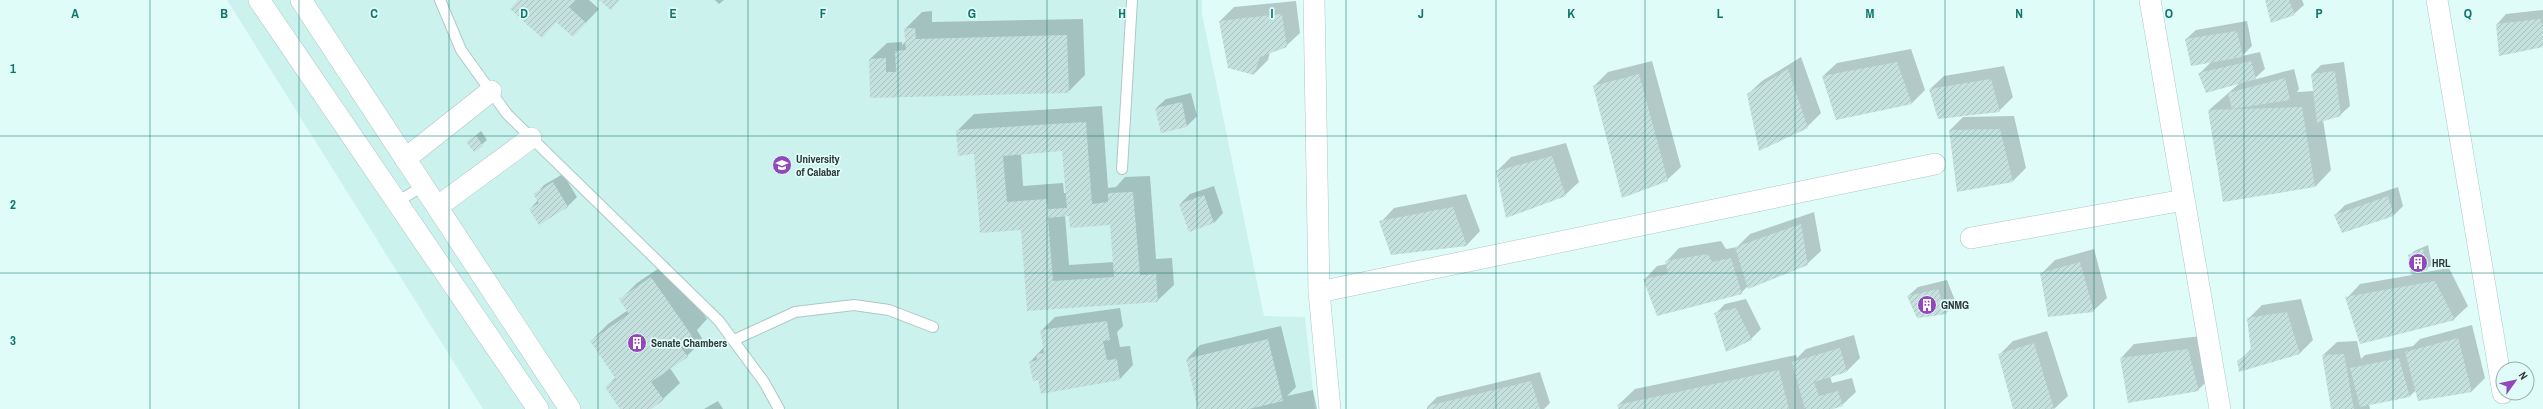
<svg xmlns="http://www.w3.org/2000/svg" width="2543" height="409" font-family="'Archivo Narrow',sans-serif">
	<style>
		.built { fill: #ccf2ee }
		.shadow { fill: #0003; fill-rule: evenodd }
		.building { fill: url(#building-hatch); fill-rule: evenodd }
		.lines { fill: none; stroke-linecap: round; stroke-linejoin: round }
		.lane-casing { stroke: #acc8c5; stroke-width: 12 }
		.street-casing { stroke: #acc8c5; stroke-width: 22 }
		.lane { stroke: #fff; stroke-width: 10 }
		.street { stroke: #fff; stroke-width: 21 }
		.grid { fill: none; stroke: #0f766e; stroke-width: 1; stroke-opacity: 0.55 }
		.labels { text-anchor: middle; stroke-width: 3.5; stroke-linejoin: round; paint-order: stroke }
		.poi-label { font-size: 11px; font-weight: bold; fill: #2d3837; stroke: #e0fcf9; text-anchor: start }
		.grid-label { font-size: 13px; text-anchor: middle; font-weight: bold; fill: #0f766e; stroke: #e0fcf9; stroke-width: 3.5; stroke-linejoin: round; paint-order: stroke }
	</style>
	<defs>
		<pattern id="building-hatch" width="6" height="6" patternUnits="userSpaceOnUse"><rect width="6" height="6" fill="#c5e1de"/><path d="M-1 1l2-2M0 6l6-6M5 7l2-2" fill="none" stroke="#aac2bf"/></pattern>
	</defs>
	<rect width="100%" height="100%" fill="#e0fcf9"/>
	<path class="built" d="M 227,0 L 1202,0 L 1202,14 L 1264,316 L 1305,317 L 1315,409 L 483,409 Z"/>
	<path class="shadow" d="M 519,0 L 589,0 L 599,9 L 573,36 L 557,21 L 542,36 Z
		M 715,0 L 724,0 L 719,4 Z
		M 2266,0 L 2302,0 L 2304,5 L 2294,14 Z
		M 1296,1 L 1300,33 L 1286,46 L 1270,52 L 1268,60 L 1254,74 L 1220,21 L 1234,7 Z
		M 2543,10 L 2543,46 L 2497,24 L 2506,14 Z
		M 932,11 L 932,22 L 1083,19 L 1085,75 L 1068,92 L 871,97 L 870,59 L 887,43 L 902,42 L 902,45 L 906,41 L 906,28 L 922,12 Z
		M 2247,21 L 2252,46 L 2242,56 L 2260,52 L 2265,69 L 2253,80 L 2294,69 L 2299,89 L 2297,92 L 2314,91 L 2312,74 L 2321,65 L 2344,62 L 2350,106 L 2340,115 L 2323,120 L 2331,170 L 2315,187 L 2209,110 L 2241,82 L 2200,73 L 2211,62 L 2186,39 L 2196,30 Z
		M 1911,49 L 1925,90 L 1912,103 L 1837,119 L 1823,76 L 1837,63 Z
		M 1801,57 L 1821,113 L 1807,127 L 1748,94 L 1762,81 Z
		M 1652,61 L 1681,167 L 1667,180 L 1594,86 L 1608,72 Z
		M 2004,66 L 2013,97 L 1999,111 L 1930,89 L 1944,76 Z
		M 1191,93 L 1197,116 L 1187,126 L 1162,131 L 1156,108 L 1166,99 Z
		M 1102,106 L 1108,188 L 1116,187 L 1125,177 L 1150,176 L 1156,259 L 1172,258 L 1174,285 L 1157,301 L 1028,310 L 1022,229 L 975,153 L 957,131 L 974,114 ZM 1063,150 L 1067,193 L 1064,193 L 1063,183 L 1023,186 L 1021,154 ZM 1065,215 L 1111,224 L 1114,262 L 1069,265 Z
		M 2014,116 L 2026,168 L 2013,181 L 1950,130 L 1963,117 Z
		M 481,131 L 487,140 L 474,151 L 468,142 Z
		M 1566,143 L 1579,182 L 1565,195 L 1497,171 L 1511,157 Z
		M 563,174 L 577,197 L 568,206 L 539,224 L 530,209 L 538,200 L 535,195 L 544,185 Z
		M 1214,186 L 1223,213 L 1214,223 L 1180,204 L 1190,194 Z
		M 2398,187 L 2403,206 L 2394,215 L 2335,215 L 2345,205 Z
		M 1466,194 L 1480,231 L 1467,245 L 1392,254 L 1381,222 L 1394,208 Z
		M 1814,212 L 1821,251 L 1807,264 L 1748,286 L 1741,293 L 1644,280 L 1657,266 L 1667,264 L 1666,262 L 1679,248 L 1721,241 L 1726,249 L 1737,247 L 1750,234 Z
		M 2428,245 L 2432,265 L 2420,273 L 2449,268 L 2468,306 L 2454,319 L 2347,298 L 2360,284 L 2412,275 L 2409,256 L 2414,251 Z
		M 2094,249 L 2107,298 L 2093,311 L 2041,274 L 2055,260 Z
		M 668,262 L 707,319 L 697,330 L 703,340 L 687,356 L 670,368 L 680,383 L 663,399 L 649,409 L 621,409 L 606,387 L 616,377 L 591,341 L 608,324 L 628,310 L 620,300 L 637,283 Z
		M 1947,280 L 1956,303 L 1946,313 L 1908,296 L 1918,287 Z
		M 1746,299 L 1761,329 L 1751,339 L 1716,313 L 1725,304 Z
		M 2301,299 L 2313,340 L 2300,353 L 2240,370 L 2238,362 L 2252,348 L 2248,319 L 2262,305 Z
		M 1120,308 L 1123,326 L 1117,332 L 1120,347 L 1130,346 L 1133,365 L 1120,379 L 1039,379 L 1030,362 L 1044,347 L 1041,331 L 1055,317 Z
		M 2472,325 L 2485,378 L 2472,391 L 2416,390 L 2410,396 L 2369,404 L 2370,409 L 2332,409 L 2323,355 L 2337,342 L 2357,341 L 2361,359 L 2365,355 L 2413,346 L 2420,339 Z
		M 1281,326 L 1296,387 L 1287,396 L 1313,390 L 1317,409 L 1199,409 L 1187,359 L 1200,345 Z
		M 2047,331 L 2068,396 L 2054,409 L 2014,409 L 1999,355 L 2013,341 Z
		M 1854,335 L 1860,358 L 1847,371 L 1830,376 L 1832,383 L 1852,378 L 1856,392 L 1842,405 L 1830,409 L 1619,409 L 1618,405 L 1635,389 L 1796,355 L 1797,358 L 1806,349 Z
		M 2201,336 L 2212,376 L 2198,390 L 2121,358 L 2134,344 Z
		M 1540,372 L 1550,403 L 1544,409 L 1428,409 L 1428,406 L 1437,397 Z
		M 718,401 L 723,409 L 704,409 Z"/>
	<path class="building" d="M 518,0 L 576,0 L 569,7 L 586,23 L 573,37 L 556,22 L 542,38 L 510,9 Z
		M 599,0 L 620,0 L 611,10 Z
		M 2265,0 L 2289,0 L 2295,15 L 2271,23 Z
		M 1282,14 L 1287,47 L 1260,57 L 1254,75 L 1228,68 L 1219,21 Z
		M 2540,19 L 2543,28 L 2543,47 L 2499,56 L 2496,24 Z
		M 904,28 L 915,28 L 916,39 L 1067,35 L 1069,93 L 870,98 L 869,59 L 886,58 L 886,72 L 896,72 L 895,51 L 906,50 Z
		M 2237,31 L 2243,57 L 2191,66 L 2185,39 Z
		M 2251,61 L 2256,79 L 2206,93 L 2198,73 Z
		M 1897,62 L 1912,104 L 1836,120 L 1822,76 Z
		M 1788,69 L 1808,128 L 1759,151 L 1747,94 Z
		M 2335,71 L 2341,116 L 2317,123 L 2311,74 Z
		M 1639,74 L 1668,181 L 1622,198 L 1593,86 Z
		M 2285,78 L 2290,100 L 2232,109 L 2228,93 Z
		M 1991,79 L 2000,112 L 1938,119 L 1929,89 Z
		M 1182,102 L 1187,127 L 1161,133 L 1155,108 Z
		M 2302,107 L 2315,187 L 2223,202 L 2208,110 Z
		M 1086,122 L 1092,204 L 1108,202 L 1108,193 L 1133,192 L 1140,275 L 1156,274 L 1158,302 L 1027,311 L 1021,230 L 980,233 L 974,154 L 958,156 L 956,130 ZM 1062,151 L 1067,208 L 1048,209 L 1047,199 L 1007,202 L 1003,156 ZM 1069,216 L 1070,228 L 1110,225 L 1114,277 L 1053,281 L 1048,218 Z
		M 2000,129 L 2013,182 L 1957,192 L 1949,130 Z
		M 476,135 L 483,146 L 474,152 L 466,142 Z
		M 1552,156 L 1566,196 L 1506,218 L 1496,171 Z
		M 553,182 L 568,207 L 539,225 L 529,209 L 539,203 L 533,194 Z
		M 1204,195 L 1214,223 L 1189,232 L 1179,204 Z
		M 2388,196 L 2394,216 L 2342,233 L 2334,215 Z
		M 1453,207 L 1467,246 L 1391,255 L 1379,221 Z
		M 1801,224 L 1808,265 L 1748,289 L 1735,247 Z
		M 2423,249 L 2428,270 L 2411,275 L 2408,255 Z
		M 1708,254 L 1712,262 L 1731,258 L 1742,294 L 1657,316 L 1643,279 L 1668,274 L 1665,261 Z
		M 2080,262 L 2094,312 L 2048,317 L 2040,273 Z
		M 651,277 L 692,336 L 679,345 L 688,357 L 651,382 L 664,400 L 651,409 L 620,409 L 605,387 L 616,379 L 590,341 L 629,314 L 619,299 Z
		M 2435,281 L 2455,320 L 2360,344 L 2345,297 Z
		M 1938,289 L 1947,314 L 1917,318 L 1907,296 Z
		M 1736,308 L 1752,340 L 1726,352 L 1714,313 Z
		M 2287,312 L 2300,354 L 2239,372 L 2237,361 L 2251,351 L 2247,318 Z
		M 1107,321 L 1110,340 L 1103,341 L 1107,360 L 1117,359 L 1120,380 L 1041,394 L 1038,380 L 1033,381 L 1029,362 L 1037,360 L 1036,354 L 1044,353 L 1040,330 Z
		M 2458,338 L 2472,392 L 2418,401 L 2405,352 Z
		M 1268,339 L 1283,401 L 1249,409 L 1198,409 L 1186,359 Z
		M 2034,343 L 2054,409 L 2013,409 L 1998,354 Z
		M 1840,348 L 1847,372 L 1814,382 L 1819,396 L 1838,391 L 1843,406 L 1833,409 L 1805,409 L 1792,362 Z
		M 2188,349 L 2199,391 L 2128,403 L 2120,358 Z
		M 2344,354 L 2354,409 L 2331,409 L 2322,355 Z
		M 2399,358 L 2410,397 L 2360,407 L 2350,368 Z
		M 1779,370 L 1789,409 L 1618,409 L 1617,405 Z
		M 1531,381 L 1540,409 L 1427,409 L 1427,406 Z"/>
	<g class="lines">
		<defs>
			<path id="lane" d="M 440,0 L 461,50 L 507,114 L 719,321 L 764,382 L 779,409
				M 1122,169 L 1132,0
				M 397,202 L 423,186
				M 734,340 L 795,312 L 854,305 L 889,310 L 933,327"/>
			<path id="street" d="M 259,0 L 538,409
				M 301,0 L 570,409
				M 1314,0 L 1319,292 L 1330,409
				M 2150,0 L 2220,409
				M 2437,0 L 2503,393
				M 405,159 L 491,91
				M 437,207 L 531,138
				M 1971,238 L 2184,200
				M 1319,292 L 1935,164"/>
		</defs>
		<use href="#lane" class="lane-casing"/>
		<use href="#street" class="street-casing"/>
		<use href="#lane" class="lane"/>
		<use href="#street" class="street"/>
	</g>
	<path class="grid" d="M 150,0 L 150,409M 299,0 L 299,409M 449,0 L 449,409M 598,0 L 598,409M 748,0 L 748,409M 898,0 L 898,409M 1047,0 L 1047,409M 1197,0 L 1197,409M 1346,0 L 1346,409M 1496,0 L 1496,409M 1645,0 L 1645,409M 1795,0 L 1795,409M 1945,0 L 1945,409M 2094,0 L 2094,409M 2244,0 L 2244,409M 2393,0 L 2393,409M 0,136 L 2543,136M 0,273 L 2543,273"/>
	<defs>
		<symbol id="university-disc" viewBox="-11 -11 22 22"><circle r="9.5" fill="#9148bb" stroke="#e0fcf9"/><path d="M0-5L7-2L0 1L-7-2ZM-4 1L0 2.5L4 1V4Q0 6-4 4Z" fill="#fff"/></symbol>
		<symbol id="building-disc" viewBox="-11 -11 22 22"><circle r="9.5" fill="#9148bb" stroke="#e0fcf9"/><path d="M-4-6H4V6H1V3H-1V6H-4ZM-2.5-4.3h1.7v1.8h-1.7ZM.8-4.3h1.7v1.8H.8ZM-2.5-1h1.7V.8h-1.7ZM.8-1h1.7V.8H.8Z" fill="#fff"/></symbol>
	</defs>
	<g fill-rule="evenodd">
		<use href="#university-disc" x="771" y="154" width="22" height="22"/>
		<use href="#building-disc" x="2407" y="252" width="22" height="22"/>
		<use href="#building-disc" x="1916" y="294" width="22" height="22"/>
		<use href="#building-disc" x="626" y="332" width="22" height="22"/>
	</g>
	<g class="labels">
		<g class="poi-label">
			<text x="796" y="163">University<tspan x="796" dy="13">of Calabar</tspan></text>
			<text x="2432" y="267">HRL</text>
			<text x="1941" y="309">GNMG</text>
			<text x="651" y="347">Senate Chambers</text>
		</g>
	</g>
	<g class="grid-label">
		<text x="75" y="18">A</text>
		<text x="224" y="18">B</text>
		<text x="374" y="18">C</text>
		<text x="524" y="18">D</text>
		<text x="673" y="18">E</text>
		<text x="823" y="18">F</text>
		<text x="972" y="18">G</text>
		<text x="1122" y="18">H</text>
		<text x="1272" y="18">I</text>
		<text x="1421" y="18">J</text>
		<text x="1571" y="18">K</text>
		<text x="1720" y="18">L</text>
		<text x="1870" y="18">M</text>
		<text x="2019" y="18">N</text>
		<text x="2169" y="18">O</text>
		<text x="2319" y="18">P</text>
		<text x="2468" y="18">Q</text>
		<text x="13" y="73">1</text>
		<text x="13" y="209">2</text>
		<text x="13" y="345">3</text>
	</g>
	<g transform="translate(2515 381) rotate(57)"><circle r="19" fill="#e0fcf9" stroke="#98aeab"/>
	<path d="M0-3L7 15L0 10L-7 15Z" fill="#9148bb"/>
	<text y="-6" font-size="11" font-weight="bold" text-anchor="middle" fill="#2d3837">N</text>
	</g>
</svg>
